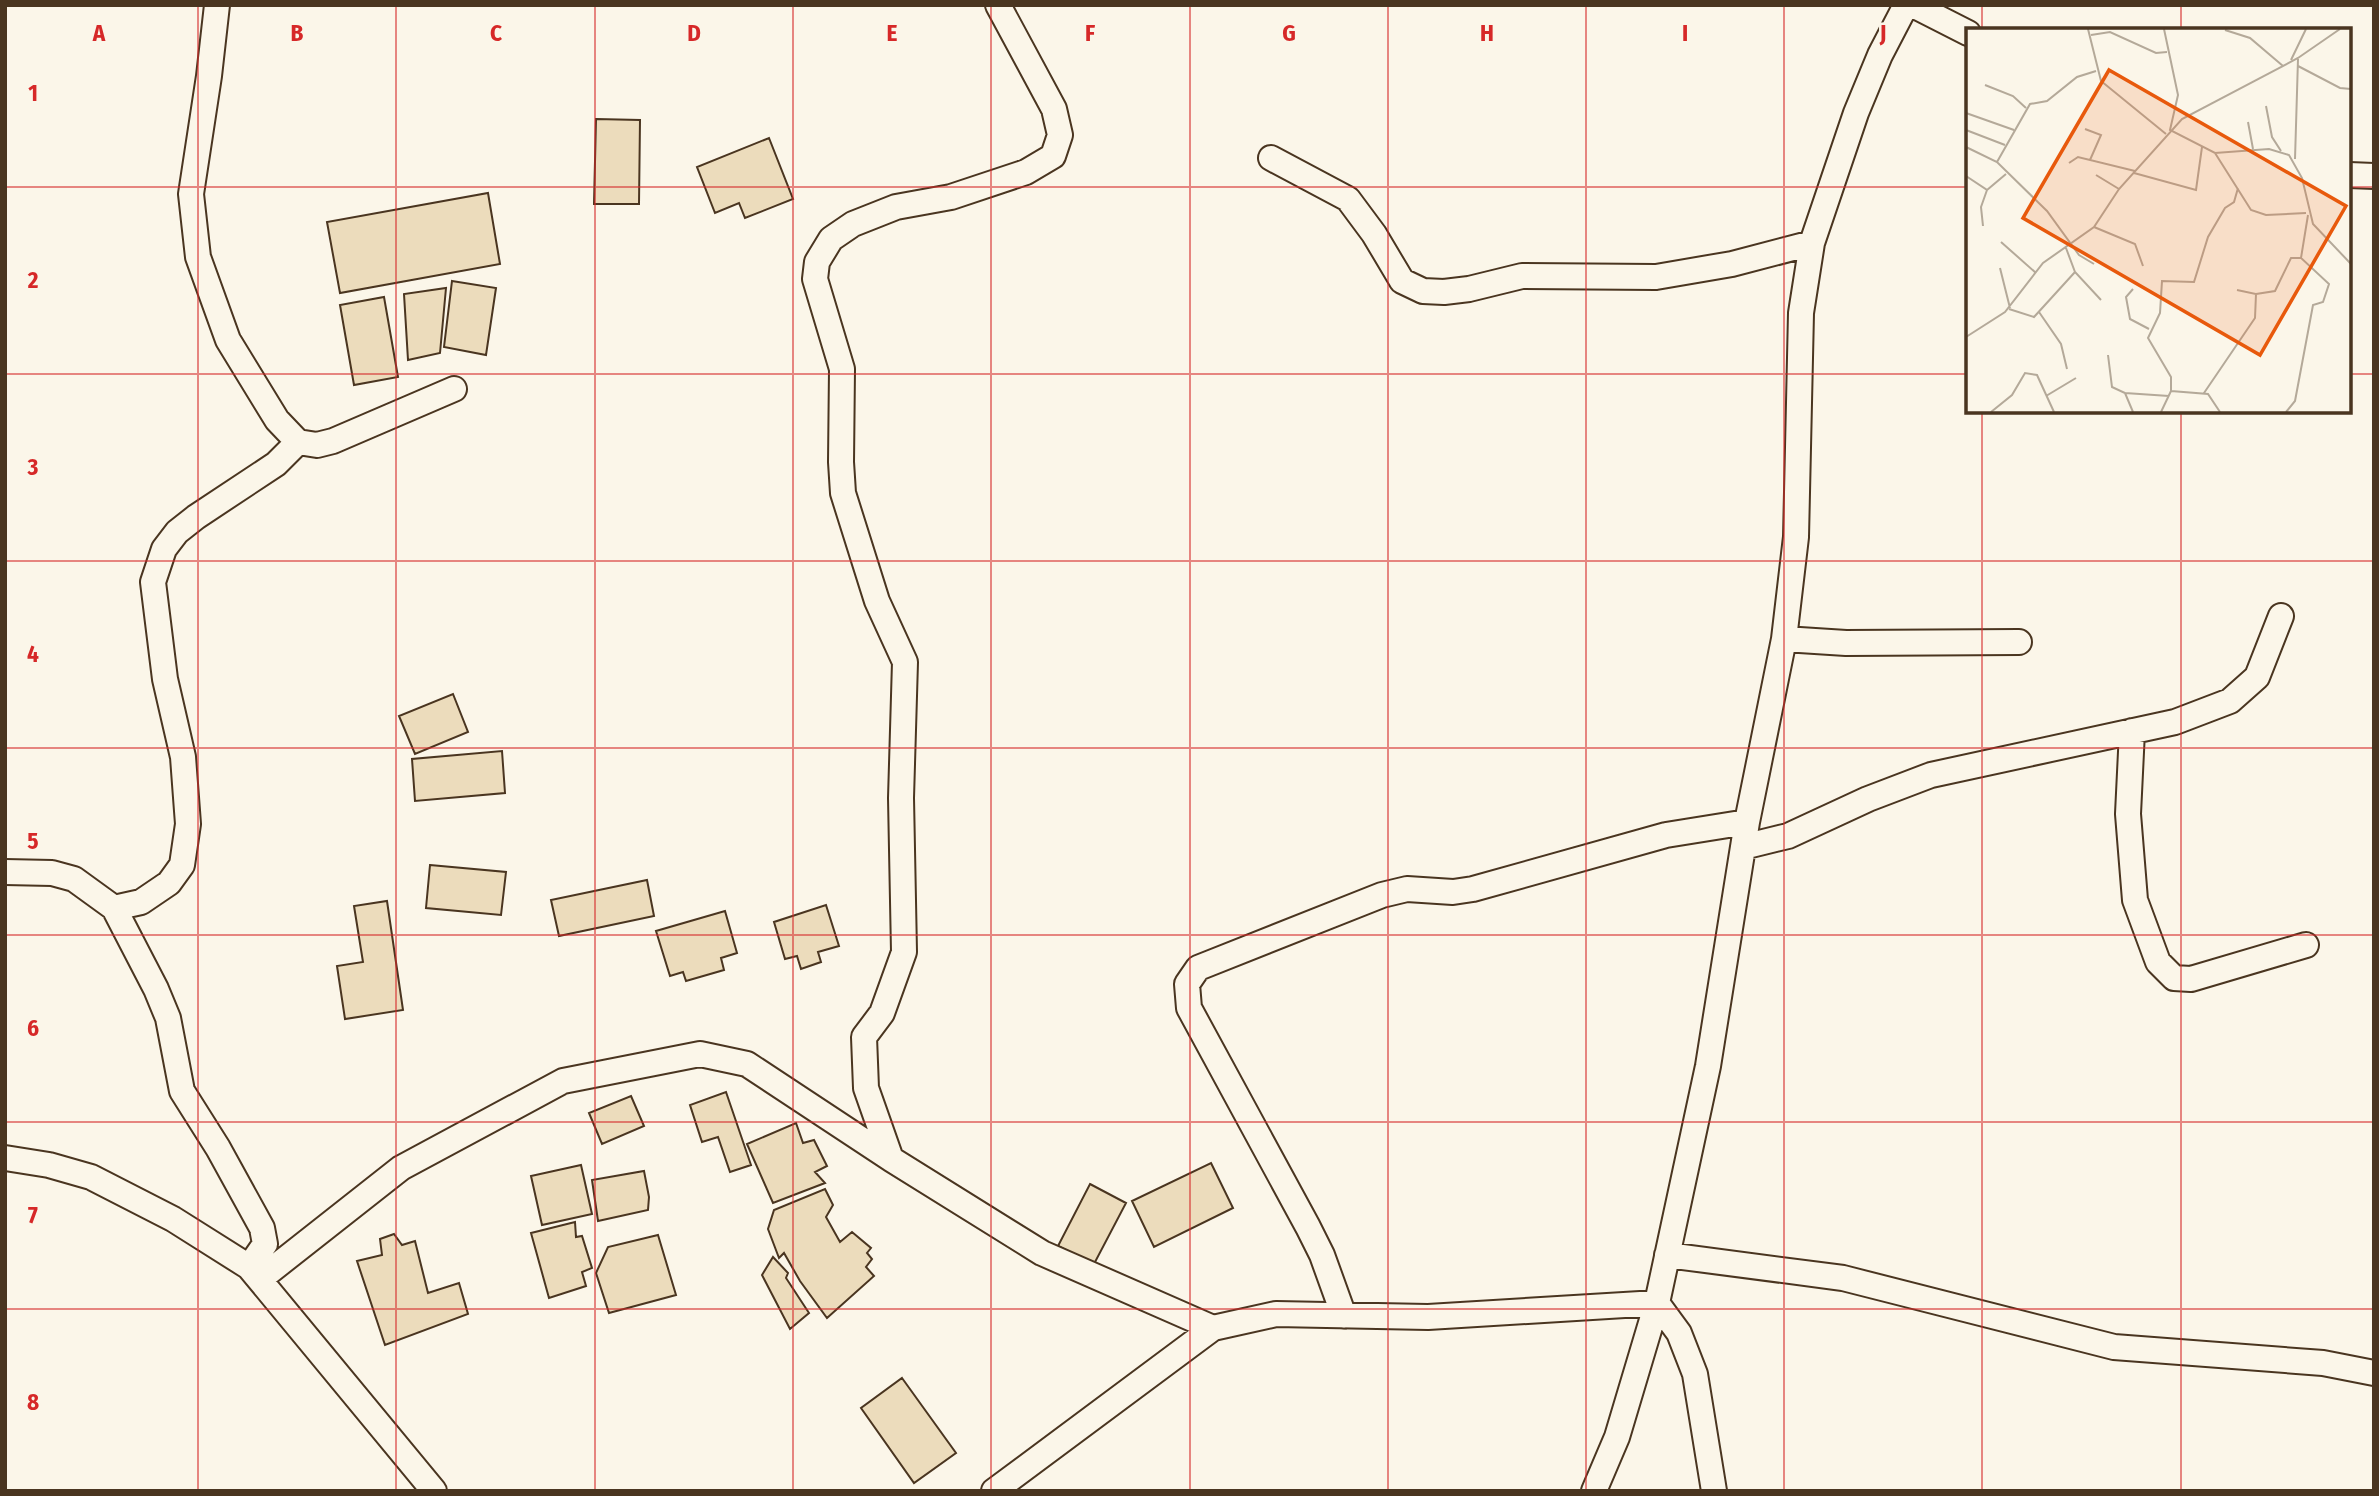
<svg xmlns="http://www.w3.org/2000/svg" width="2379" height="1496" font-family="'Fira Sans Condensed',sans-serif">
	<style>
		.building { fill: #ecdcbc; stroke: #4a3520; stroke-width: 2 }
		.lines { fill: none; stroke-linecap: round; stroke-linejoin: round }
		.minor-casing { stroke: #4a3520; stroke-width: 28 }
		.minor { stroke: #fbf6e9; stroke-width: 24 }
		.grid { fill: none; stroke: #d62828; stroke-width: 2; stroke-opacity: 0.55 }
		.inset-road { fill: none; stroke: #b4a999; stroke-width: 2 }
		.view { fill: #e8590c; fill-opacity: 0.15; stroke: #e8590c; stroke-width: 3.5 }
		.inset-edge { fill: none; stroke: #4a3520; stroke-width: 3.5 }
		.grid-label { font-size: 23px; text-anchor: middle; font-weight: bold; fill: #d62828; stroke: #fbf6e9; stroke-width: 5; stroke-linejoin: round; paint-order: stroke }
	</style>
	<rect width="100%" height="100%" fill="#fbf6e9"/>
	<path class="building" d="M 596,119 L 640,120 L 639,204 L 594,204 Z
		M 769,138 L 793,199 L 745,218 L 739,203 L 715,213 L 697,167 Z
		M 488,193 L 500,264 L 340,293 L 327,222 Z
		M 452,281 L 496,288 L 486,355 L 444,347 Z
		M 446,288 L 440,353 L 408,360 L 404,294 Z
		M 384,297 L 398,377 L 354,385 L 340,305 Z
		M 453,694 L 468,732 L 415,754 L 399,716 Z
		M 502,751 L 505,793 L 415,801 L 412,759 Z
		M 430,865 L 506,872 L 501,915 L 426,908 Z
		M 647,880 L 654,916 L 559,936 L 551,900 Z
		M 387,901 L 403,1010 L 345,1019 L 337,966 L 363,962 L 354,906 Z
		M 826,905 L 839,946 L 818,952 L 821,962 L 801,969 L 797,956 L 785,959 L 774,922 Z
		M 725,911 L 737,953 L 721,958 L 724,970 L 686,981 L 683,972 L 670,976 L 656,931 Z
		M 726,1092 L 751,1165 L 730,1172 L 718,1137 L 702,1142 L 690,1105 Z
		M 631,1096 L 644,1126 L 602,1144 L 589,1113 Z
		M 796,1123 L 803,1143 L 814,1140 L 827,1166 L 815,1172 L 825,1183 L 773,1203 L 747,1144 Z
		M 1211,1163 L 1233,1208 L 1154,1247 L 1132,1201 Z
		M 581,1165 L 592,1214 L 542,1225 L 531,1176 Z
		M 644,1171 L 649,1197 L 648,1210 L 598,1221 L 592,1180 Z
		M 1090,1184 L 1126,1203 L 1094,1264 L 1058,1246 Z
		M 825,1189 L 833,1205 L 826,1217 L 840,1242 L 852,1232 L 871,1248 L 867,1253 L 872,1259 L 866,1267 L 874,1276 L 827,1318 L 800,1281 L 784,1253 L 779,1258 L 768,1229 L 774,1210 Z
		M 575,1222 L 576,1237 L 582,1236 L 592,1268 L 582,1272 L 586,1286 L 549,1298 L 531,1233 Z
		M 394,1234 L 402,1245 L 415,1241 L 428,1293 L 459,1283 L 468,1314 L 385,1345 L 357,1261 L 382,1255 L 380,1239 Z
		M 658,1235 L 676,1295 L 609,1313 L 596,1273 L 608,1247 Z
		M 773,1257 L 788,1273 L 786,1278 L 809,1313 L 790,1329 L 762,1275 Z
		M 902,1378 L 956,1453 L 914,1483 L 861,1408 Z"/>
	<g class="lines">
		<defs>
			<path id="minor" d="M 217,5 L 209,76 L 191,194 L 198,257 L 228,340 L 277,420 L 298,442 L 317,445 L 333,441 L 454,389
				M 1913,5 L 1968,33
				M 1271,158 L 1348,199 L 1374,234 L 1402,281 L 1423,291 L 1444,292 L 1469,289 L 1522,276 L 1656,277 L 1732,264 L 1812,243
				M 2349,175 L 2374,176
				M 1784,639 L 1846,643 L 2019,642
				M 2132,731 L 2128,814 L 2135,900 L 2158,962 L 2174,978 L 2191,979 L 2306,945
				M 1743,847 L 1788,836 L 1868,799 L 1931,775 L 2175,722 L 2230,701 L 2257,677 L 2281,616
				M 5,872 L 52,873 L 74,879 L 114,908 L 156,989 L 168,1018 L 182,1091 L 218,1148 L 262,1228 L 265,1244 L 249,1267
				M 114,908 L 141,902 L 169,883 L 182,865 L 188,824 L 183,757 L 165,679 L 153,582 L 164,549 L 177,532 L 196,517 L 276,464 L 298,442
				M 5,1158 L 49,1165 L 91,1177 L 173,1219 L 249,1267 L 434,1491
				M 891,1159 L 866,1088 L 864,1037 L 882,1013 L 904,952 L 901,798 L 905,662 L 877,601 L 843,493 L 841,462 L 842,369 L 815,279 L 817,262 L 831,239 L 853,224 L 896,207 L 951,197 L 1026,172 L 1053,156 L 1060,135 L 1054,109 L 998,5
				M 1667,1255 L 1843,1278 L 2114,1347 L 2323,1363 L 2374,1373
				M 260,1279 L 401,1168 L 563,1081 L 700,1054 L 747,1064 L 891,1159 L 1042,1253 L 1213,1328
				M 1344,1316 L 1322,1255 L 1308,1227 L 1189,1008 L 1187,984 L 1198,968 L 1382,895 L 1407,889 L 1453,892 L 1473,889 L 1666,835 L 1747,822
				M 994,1491 L 1213,1328 L 1276,1314 L 1428,1317 L 1657,1303 L 1679,1333 L 1695,1374 L 1714,1491
				M 1594,1491 L 1617,1437 L 1657,1303 L 1708,1066 L 1747,822 L 1784,639 L 1796,537 L 1801,313 L 1812,243 L 1856,113 L 1880,55 L 1906,5"/>
		</defs>
		<use href="#minor" class="minor-casing"/>
		<use href="#minor" class="minor"/>
	</g>
	<path class="grid" d="M 198,5 L 198,1491M 396,5 L 396,1491M 595,5 L 595,1491M 793,5 L 793,1491M 991,5 L 991,1491M 1190,5 L 1190,1491M 1388,5 L 1388,1491M 1586,5 L 1586,1491M 1784,5 L 1784,1491M 1982,5 L 1982,30M 2181,5 L 2181,30M 5,187 L 1968,187M 2349,187 L 2374,187M 5,374 L 1968,374M 2349,374 L 2374,374M 1982,411 L 1982,1491M 2181,411 L 2181,1491M 5,561 L 2374,561M 5,748 L 2374,748M 5,935 L 2374,935M 5,1122 L 2374,1122M 5,1309 L 2374,1309"/>
	<g transform="translate(1966 28)">
		<rect width="385" height="385" fill="#fbf6e9"/>
		<path class="inset-road" d="M 122,1 L 135,53 L 200,106M 198,1 L 212,67 L 204,102 L 249,125 L 303,121 L 323,127 L 336,150 L 347,196 L 385,236M 259,2 L 284,10 L 317,38M 125,7 L 144,4 L 190,25 L 201,24M 325,32 L 340,1M 332,38 L 374,60 L 385,61M 19,57 L 47,68 L 60,80M 300,78 L 306,109 L 315,123M 0,85 L 48,102M 282,94 L 287,121M 119,101 L 135,107 L 124,132M 0,102 L 39,117M 0,119 L 31,134 L 81,183 L 113,227 L 128,236M 249,125 L 285,182 L 300,187 L 340,185M 329,131 L 332,31M 31,134 L 64,76 L 81,73 L 111,49 L 130,43M 103,135 L 112,129 L 169,143M 168,145 L 230,162 L 236,119M 130,147 L 153,161M 0,148 L 21,162 L 15,179 L 17,198M 21,162 L 40,146M 128,199 L 169,216 L 177,238M 35,214 L 70,245M 100,220 L 109,244 L 135,272M 34,240 L 44,280M 167,261 L 160,269 L 164,291 L 183,301M 290,266 L 309,263 L 325,230 L 335,230M 43,281 L 68,289 L 109,244M 73,284 L 95,316 L 101,341M 0,309 L 39,284 L 77,235 L 128,199 L 153,161 L 216,91 L 332,30 L 374,1M 142,327 L 146,359 L 159,365 L 167,384M 205,363 L 242,366 L 254,384M 159,365 L 203,368M 238,365 L 289,290 L 290,266 L 271,262M 80,368 L 110,350M 25,384 L 46,367 L 59,345 L 71,347 L 88,384M 195,384 L 205,363 L 205,349 L 182,310 L 194,285 L 196,253 L 228,254 L 242,209 L 259,180 L 268,174 L 272,160M 320,384 L 329,373 L 347,277 L 357,274 L 363,256 L 335,230 L 342,187"/>
		<path class="view" d="M 143,42 L 380,178 L 294,327 L 57,190 Z"/>
		<rect width="385" height="385" class="inset-edge"/>
	</g>
	<g class="grid-label">
		<text x="99" y="41">A</text>
		<text x="297" y="41">B</text>
		<text x="496" y="41">C</text>
		<text x="694" y="41">D</text>
		<text x="892" y="41">E</text>
		<text x="1090" y="41">F</text>
		<text x="1289" y="41">G</text>
		<text x="1487" y="41">H</text>
		<text x="1685" y="41">I</text>
		<text x="1883" y="41">J</text>
		<text x="33" y="101">1</text>
		<text x="33" y="288">2</text>
		<text x="33" y="475">3</text>
		<text x="33" y="662">4</text>
		<text x="33" y="849">5</text>
		<text x="33" y="1036">6</text>
		<text x="33" y="1223">7</text>
		<text x="33" y="1410">8</text>
	</g>
	<rect width="2379" height="1496" fill="none" stroke="#4a3520" stroke-width="14"/>
</svg>
